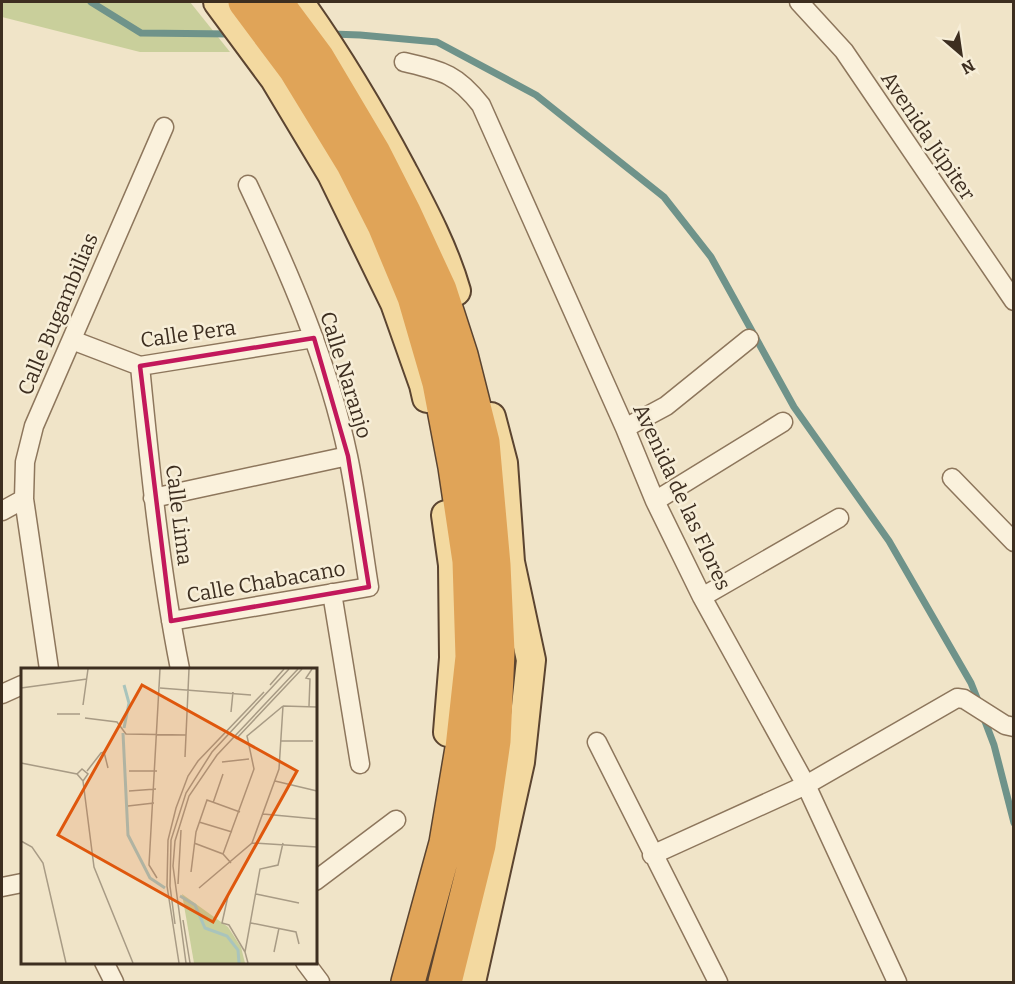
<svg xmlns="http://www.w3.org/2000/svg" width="1015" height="984" font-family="Bitter,serif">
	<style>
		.green { fill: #c9cf9b }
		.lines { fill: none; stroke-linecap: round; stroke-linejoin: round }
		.stream { stroke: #6f938a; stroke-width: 7 }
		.street-casing { stroke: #8d765c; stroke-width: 21 }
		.primary-casing { stroke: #5b4430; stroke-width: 32 }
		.highway-casing { stroke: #5b4430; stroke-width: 36 }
		.street { stroke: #faf1dc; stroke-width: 18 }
		.primary { stroke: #f3d9a0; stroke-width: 28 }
		.highway { stroke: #e0a458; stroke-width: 33 }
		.marked { fill: none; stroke: #c2185b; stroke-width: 4.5; stroke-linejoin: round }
		.labels { text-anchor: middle; stroke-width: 5; stroke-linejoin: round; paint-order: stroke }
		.street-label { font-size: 21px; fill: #3d2e20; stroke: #f7eed8 }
		.inset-river { fill: none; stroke: #a9c4bc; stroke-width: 3 }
		.inset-road { fill: none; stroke: #a89b85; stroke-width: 1.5 }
		.view { fill: #df570d; fill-opacity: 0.15; stroke: #df570d; stroke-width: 3 }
		.inset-edge { fill: none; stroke: #3d2e20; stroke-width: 3 }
	</style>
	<rect width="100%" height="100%" fill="#f0e4c8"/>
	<path class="green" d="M 2,2 L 190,2 L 230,52 L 140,52 L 2,17 Z"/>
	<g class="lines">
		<path class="stream" d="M 91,2 L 141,33 L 231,34
			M 332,34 L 360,35 L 437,42 L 536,95 L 664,197 L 711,257 L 794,407 L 889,541 L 971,683 L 979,703
			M 983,716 L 994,745 L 1014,823"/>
		<defs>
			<path id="street" d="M 799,2 L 844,51 L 1014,301
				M 404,62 C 442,71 456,73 481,105 L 625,428 L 655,501 L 702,597 L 806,785 L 897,982
				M 72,340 L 140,366 L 314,338
				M 140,366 C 150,468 160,569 180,669
				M 625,428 L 666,406 L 749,339
				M 952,478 L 1014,542
				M 153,498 L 348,456
				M 655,501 L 783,422
				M 2,511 L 24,499
				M 332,593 L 360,764
				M 702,597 L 839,518
				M 171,621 L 369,587 C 362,544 357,499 348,456 C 328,361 289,272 248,185
				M 49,669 L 24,499 L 25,462 L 34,426 L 164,127
				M 2,694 L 22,685
				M 597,742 L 718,982
				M 652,855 L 806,785 L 957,698 L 964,699 L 1005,725 L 1014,727
				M 315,881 L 396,820
				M 2,887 L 22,883
				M 104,962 L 114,982
				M 305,962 L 320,982"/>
			<path id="primary" d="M 218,2 L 275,79 L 332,174 L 395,303 L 424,385 L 427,398
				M 299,2 C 337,55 371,112 402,170 C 422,208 444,249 456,291
				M 446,515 L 453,565 L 454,658 L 448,732
				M 471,982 L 520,762 L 531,660 L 510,562 L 503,463 L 491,417"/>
			<path id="highway" d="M 245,2 L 295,69 L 353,164 L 384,225 L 414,297 L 439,383 L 455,467 L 469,561 L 472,657 L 462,748 L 446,843 L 408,982
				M 276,2 L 317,57 L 374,153 L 404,212 L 440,290 L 461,355 L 483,442 L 494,565 L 498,652 L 494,741 L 479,845 L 445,982"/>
		</defs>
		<use href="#street" class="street-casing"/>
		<use href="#primary" class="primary-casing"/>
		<use href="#highway" class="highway-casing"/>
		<use href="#street" class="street"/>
		<use href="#primary" class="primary"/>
		<use href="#highway" class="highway"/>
	</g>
	<path class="marked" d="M 314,338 L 348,456 L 369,587 L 171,621 L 140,366 Z"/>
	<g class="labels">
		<g class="street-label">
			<text transform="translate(928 136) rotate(56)" y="7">Avenida Júpiter</text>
			<text transform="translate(58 314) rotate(-67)" y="7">Calle Bugambilias</text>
			<text transform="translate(188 334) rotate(-8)" y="7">Calle Pera</text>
			<text transform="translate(346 375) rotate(73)" y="7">Calle Naranjo</text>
			<text transform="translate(682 497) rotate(65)" y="7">Avenida de las Flores</text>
			<text transform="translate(179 515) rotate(83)" y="7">Calle Lima</text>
			<text transform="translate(266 582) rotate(-10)" y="7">Calle Chabacano</text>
		</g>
	</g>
	<g transform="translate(21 668)">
		<rect width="296" height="296" fill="#f0e4c8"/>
		<path d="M 161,226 L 207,259 L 220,279 L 224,295 L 173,295 Z" fill="#c9cf9b"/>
		<path class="inset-river" d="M 103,60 L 108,35 L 103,17M 102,65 L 107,167 L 129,210 L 144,220M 159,228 L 174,237 L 184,260 L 206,268 L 217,282 L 218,295"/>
		<path class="inset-road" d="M 249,17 L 263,1M 0,20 L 66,11M 139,20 L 230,27M 62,37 L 67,1M 262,38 L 296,39M 288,38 L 289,11 L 285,10 L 291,1M 210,44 L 212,24M 36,46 L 59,46M 64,50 L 96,54 L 105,66 L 165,67M 215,71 L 281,1M 259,73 L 292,73M 164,89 L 168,1M 201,94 L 228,91M 0,95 L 56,106 L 62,113M 66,103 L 80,85 L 83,84 L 87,100M 108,103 L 136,103M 56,106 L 61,101 L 67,106 L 62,113 L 73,199 L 112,295M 254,113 L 296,123M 108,123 L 135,121M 192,135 L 202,106M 107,138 L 133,135M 242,146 L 296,151M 178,154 L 211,164M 0,173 L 11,179 L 22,195 L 45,295M 173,175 L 202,186 L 210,195M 231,175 L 296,179M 202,186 L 233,101 L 226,68 L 262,38M 170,204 L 175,164 L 186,132 L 219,144M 136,210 L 128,197 L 139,1M 157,216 L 160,162M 178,220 L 231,175 L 258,101 L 262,38M 235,226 L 278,235M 207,228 L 201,255 L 208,257 L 224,284M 162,252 L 169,295M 230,255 L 275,264 L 278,276M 154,256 L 149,218 L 150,172 L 165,125 L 191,84 L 268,1M 253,284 L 258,260M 158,295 L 146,218 L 147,172 L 155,140 L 167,108 L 177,93 L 243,24M 165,295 L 152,198 L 154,173 L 168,128 L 196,87 L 277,1M 227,295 L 224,284 L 239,201 L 257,197 L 262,175"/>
		<path class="view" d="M 121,17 L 276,103 L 192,254 L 37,167 Z"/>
		<rect width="296" height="296" class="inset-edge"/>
	</g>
	<rect width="1015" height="984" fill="none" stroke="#3d2e20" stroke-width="6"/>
	<g transform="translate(961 54) rotate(151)" stroke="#f7eed8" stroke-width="4.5" paint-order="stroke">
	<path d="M0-4.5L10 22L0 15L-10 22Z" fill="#3d2e20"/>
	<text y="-9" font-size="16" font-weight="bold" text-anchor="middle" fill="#3d2e20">N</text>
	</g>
</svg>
